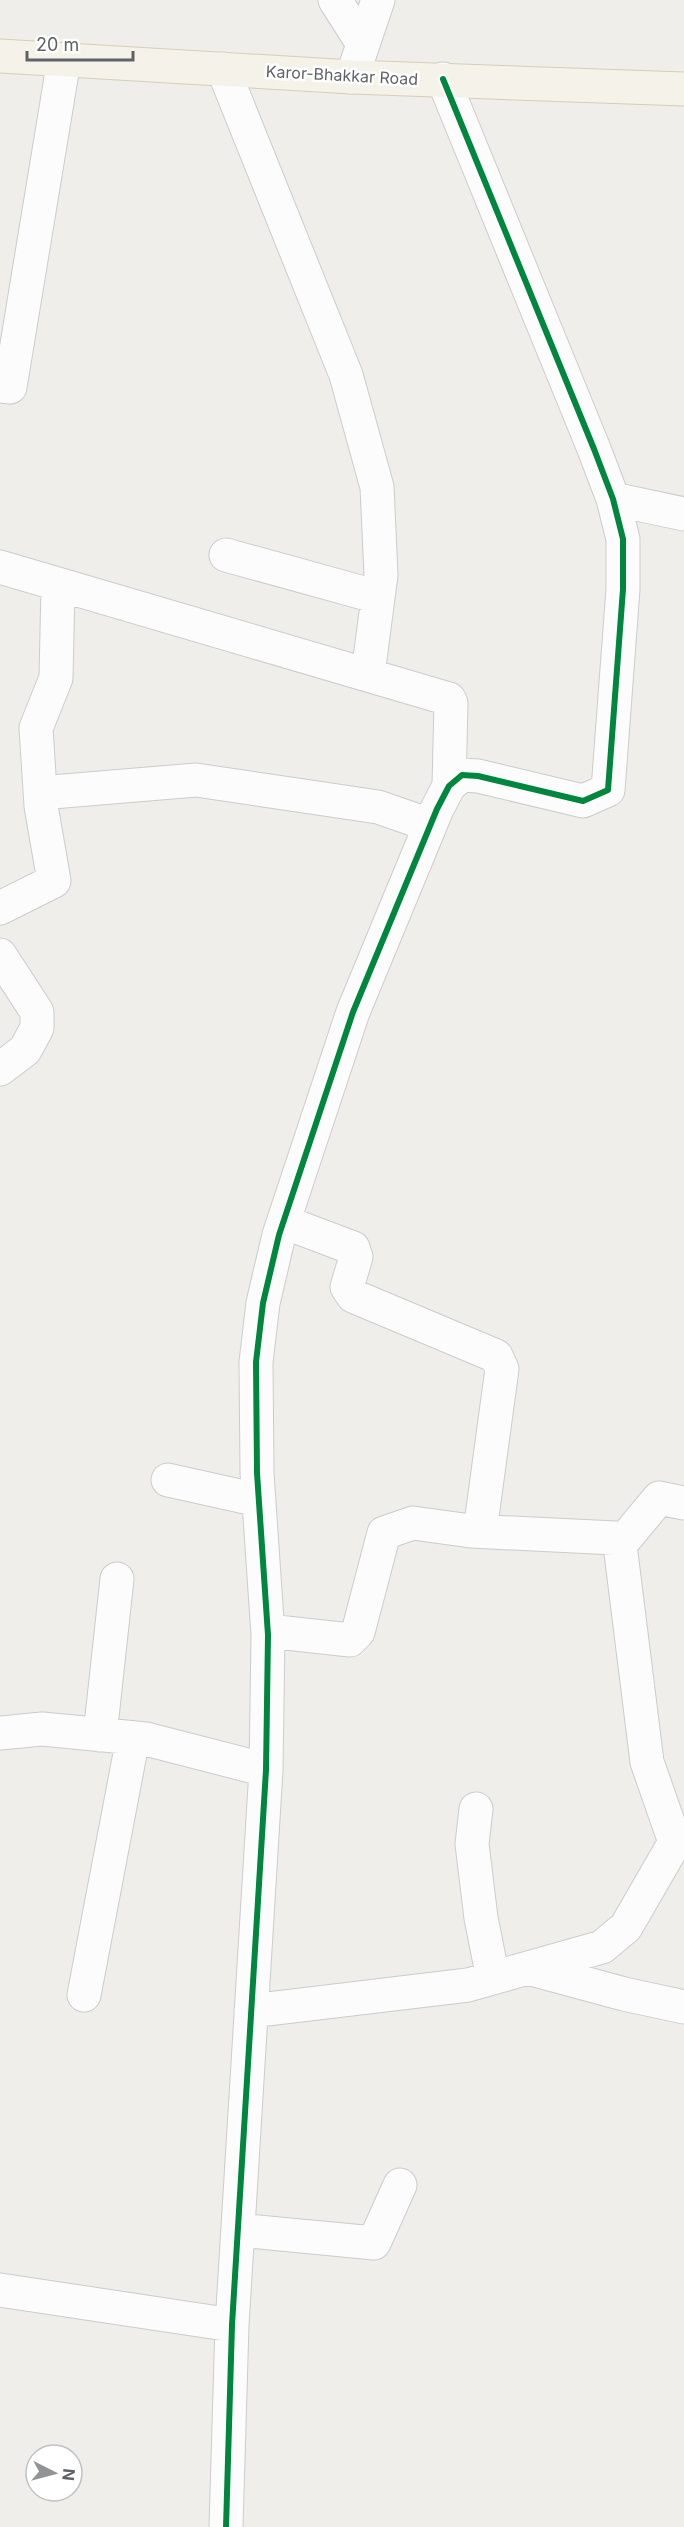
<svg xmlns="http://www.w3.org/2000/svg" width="684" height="2527" font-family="Inter,sans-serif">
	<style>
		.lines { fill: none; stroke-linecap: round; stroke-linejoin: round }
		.street-casing { stroke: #cbcccc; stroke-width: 35 }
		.secondary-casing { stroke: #cacacb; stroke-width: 35 }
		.primary-casing { stroke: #d7ceb8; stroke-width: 35 }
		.street { stroke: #fdfcfc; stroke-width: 33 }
		.secondary { stroke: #fdfcfc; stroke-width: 33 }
		.primary { stroke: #f4f2e9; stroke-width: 33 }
		.cycleway-casing { stroke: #fff; stroke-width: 10 }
		.cycleway { stroke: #00873e; stroke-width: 6 }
		.labels { text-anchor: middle; stroke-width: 5; stroke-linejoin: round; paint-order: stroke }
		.street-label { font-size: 16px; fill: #5f6368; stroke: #fff }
	</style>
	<rect width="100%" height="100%" fill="#efeeea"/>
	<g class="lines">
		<defs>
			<path id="street" d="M 335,0 L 363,44
				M 223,69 L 346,375 L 377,487 L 381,575 L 368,674
				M 0,386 L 10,387 L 64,60
				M 613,499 L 684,514
				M 226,555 L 378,597
				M 0,567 L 449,699 L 451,703 L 449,786
				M 40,793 L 196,780 L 378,807 L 430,825
				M 0,908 L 54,881 L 41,806 L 36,728 L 56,678 L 58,586
				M 0,955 L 37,1012 L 37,1028 L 25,1050 L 0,1069
				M 284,1222 L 353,1248 L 356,1257 L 347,1287 L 353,1296 L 496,1356 L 502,1369 L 480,1531
				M 168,1480 L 258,1500
				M 620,1545 L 659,1498 L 684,1503
				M 268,1631 L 350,1640 L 358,1632 L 384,1533 L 413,1523 L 471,1531 L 615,1538 L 620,1545 L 647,1762 L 675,1842
				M 0,1733 L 42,1729 L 146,1739 L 266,1770
				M 100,1735 L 117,1579
				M 476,1809 L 472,1844 L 481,1918 L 493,1978
				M 528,1968 L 624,1994 L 684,2007
				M 84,1995 L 133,1738
				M 251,2011 L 468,1985 L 602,1947 L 626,1927 L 675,1842 L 684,1835
				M 238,2230 L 374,2243 L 400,2185
				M 0,2290 L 232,2325
				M 226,2527 L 232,2325 L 266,1770 L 268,1635 L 257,1473 L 256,1362 L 263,1303 L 279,1235 L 353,1012 L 437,809 L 449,786 L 462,775 L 478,776 L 583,801 L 608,790 L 623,589 L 623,539 L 613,499 L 594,449 L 443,79"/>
			<path id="secondary" d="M 352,77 L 378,0"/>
			<path id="primary" d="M 0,56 L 352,77 L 684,89"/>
		</defs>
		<use href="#street" class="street-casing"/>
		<use href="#secondary" class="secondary-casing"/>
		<use href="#primary" class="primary-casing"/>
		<use href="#street" class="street"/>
		<use href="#secondary" class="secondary"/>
		<use href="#primary" class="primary"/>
		<defs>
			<path id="cycleway" d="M 226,2527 L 232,2325 L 266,1770 L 268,1635 L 257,1473 L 256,1362 L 263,1303 L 279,1235 L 353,1012 L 437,809 L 449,786 L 462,775 L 478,776 L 583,801 L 608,790 L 623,589 L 623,539 L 613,499 L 594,449 L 443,79"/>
		</defs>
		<use href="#cycleway" class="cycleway-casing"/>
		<use href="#cycleway" class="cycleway"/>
	</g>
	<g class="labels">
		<g class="street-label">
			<text transform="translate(342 75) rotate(3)" y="6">Karor-Bhakkar Road</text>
		</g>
	</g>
	<g transform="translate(54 2473) rotate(96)"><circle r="28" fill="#ffffff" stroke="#bfc1c3" stroke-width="1.5"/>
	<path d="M0-4.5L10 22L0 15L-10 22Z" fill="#919496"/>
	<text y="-9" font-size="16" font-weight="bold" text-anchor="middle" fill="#5f6368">N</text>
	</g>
	<path d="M27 51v9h106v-9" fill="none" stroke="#5f6368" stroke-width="3"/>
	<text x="36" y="51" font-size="18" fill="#5f6368" stroke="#ffffff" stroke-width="4.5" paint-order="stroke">20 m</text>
</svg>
